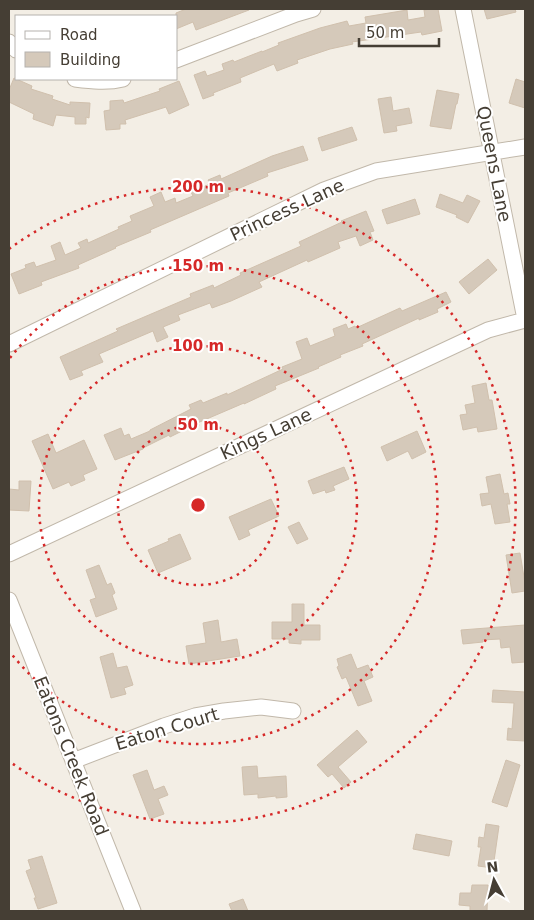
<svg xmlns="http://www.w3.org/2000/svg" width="534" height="920" font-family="'DejaVu Sans',sans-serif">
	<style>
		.building { fill: #d5c9ba; stroke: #d0c0ad }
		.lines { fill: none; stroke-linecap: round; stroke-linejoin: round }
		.minor-casing { stroke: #c1b8aa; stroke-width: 17 }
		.minor { stroke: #fff; stroke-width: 15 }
		.ring { fill: none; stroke: #d62828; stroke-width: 2.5; stroke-dasharray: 2.5 5 }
		.labels { text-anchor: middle; stroke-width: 4; stroke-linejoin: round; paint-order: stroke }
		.street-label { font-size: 18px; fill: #453e34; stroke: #fff }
		.centre { fill: #d62828; stroke: #fff; stroke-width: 2.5 }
		.ring-label { font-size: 15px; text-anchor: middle; font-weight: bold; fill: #d62828; stroke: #fff; stroke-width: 4; stroke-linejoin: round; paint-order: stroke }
	</style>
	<rect width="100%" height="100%" fill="#f3eee5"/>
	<path class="building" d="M 186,9 L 249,9 L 249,10 L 196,30 L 193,22 L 176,29 L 176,13 Z
		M 430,9 L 438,9 L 442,31 L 422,35 L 421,32 L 352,42 L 353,44 L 330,49 L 297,60 L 298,63 L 277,71 L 274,64 L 240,78 L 241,82 L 213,93 L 214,95 L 203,99 L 194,75 L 205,71 L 207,76 L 224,70 L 222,64 L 233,60 L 234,62 L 262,51 L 262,52 L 279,45 L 278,43 L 320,28 L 347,21 L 349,26 L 366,23 L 365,17 L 407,10 L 408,20 L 425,17 L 424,10 Z
		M 484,9 L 515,9 L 516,12 L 487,19 Z
		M 14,78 L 32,86 L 31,89 L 53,96 L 52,99 L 70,105 L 70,102 L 90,103 L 89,118 L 86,117 L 86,124 L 75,124 L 75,117 L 56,115 L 53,126 L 33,119 L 34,114 L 9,102 L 9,90 Z
		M 516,79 L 525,82 L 525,108 L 509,103 Z
		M 179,81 L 189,105 L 169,114 L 166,107 L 125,120 L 126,124 L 120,124 L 120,129 L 106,130 L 104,111 L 110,110 L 110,101 L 123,100 L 124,103 L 160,91 L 159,89 Z
		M 437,90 L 459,94 L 457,104 L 456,104 L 451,129 L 430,126 Z
		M 391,97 L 393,111 L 409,108 L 412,123 L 396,126 L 397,131 L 384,133 L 378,99 Z
		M 352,127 L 357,140 L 322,151 L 318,138 Z
		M 303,146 L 308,160 L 267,173 L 268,176 L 228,193 L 229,196 L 150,230 L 151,232 L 115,247 L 116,248 L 78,265 L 79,268 L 41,282 L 42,285 L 19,294 L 11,274 L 26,268 L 25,265 L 34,262 L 36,267 L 56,260 L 51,246 L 60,242 L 65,255 L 81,248 L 78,243 L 87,239 L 88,243 L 119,229 L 118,227 L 132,221 L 130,216 L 154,206 L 150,197 L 161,192 L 165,202 L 175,198 L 176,203 L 193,196 L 191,192 L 210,184 L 208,180 L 220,175 L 221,179 L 272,156 Z
		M 440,194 L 463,203 L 467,195 L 480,201 L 468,223 L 456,217 L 457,215 L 436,207 Z
		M 415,199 L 420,214 L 387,224 L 382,210 Z
		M 366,211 L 374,231 L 370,232 L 373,240 L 360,246 L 356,236 L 338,242 L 340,248 L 308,262 L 307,260 L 259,282 L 262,287 L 231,301 L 212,308 L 210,303 L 178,315 L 180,320 L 163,327 L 168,337 L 157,342 L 153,331 L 99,354 L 103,362 L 81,371 L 83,375 L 70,380 L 60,357 L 118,331 L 116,329 L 191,297 L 190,294 L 213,285 L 214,288 L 241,275 L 240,273 L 301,246 L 299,242 L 342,222 L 341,221 Z
		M 488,259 L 497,270 L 469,294 L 459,282 Z
		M 446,292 L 451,302 L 437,309 L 438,312 L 419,320 L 419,318 L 362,344 L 363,346 L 340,355 L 341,357 L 318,367 L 319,368 L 275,386 L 276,389 L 244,404 L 244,403 L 188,427 L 188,428 L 170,437 L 169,435 L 143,448 L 143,449 L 115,460 L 104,435 L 121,428 L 124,436 L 129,434 L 131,439 L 150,431 L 150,430 L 191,409 L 189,405 L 201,400 L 203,403 L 227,393 L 227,395 L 283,369 L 282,367 L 302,359 L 296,342 L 307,338 L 310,346 L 335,336 L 333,329 L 346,324 L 348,329 L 355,326 L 356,328 L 400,308 L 402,311 Z
		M 486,383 L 489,400 L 492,400 L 497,429 L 478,432 L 477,427 L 463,430 L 460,415 L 467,414 L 465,405 L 475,403 L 472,386 Z
		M 417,431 L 426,452 L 412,459 L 408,451 L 387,461 L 381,447 Z
		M 48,434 L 56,453 L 84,440 L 97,469 L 83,475 L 85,480 L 71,486 L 69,482 L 53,489 L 32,441 Z
		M 344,467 L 349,479 L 333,486 L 335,490 L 326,493 L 325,490 L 313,494 L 308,481 Z
		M 500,474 L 504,494 L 508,493 L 510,504 L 507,504 L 510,522 L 495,524 L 491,504 L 482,506 L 480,494 L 489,493 L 486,477 Z
		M 19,481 L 31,481 L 29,511 L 9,510 L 9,489 L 19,490 Z
		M 271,499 L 279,516 L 248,530 L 250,535 L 239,540 L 229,517 Z
		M 299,522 L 308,539 L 297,544 L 288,527 Z
		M 180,534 L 191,559 L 158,573 L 148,550 L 169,541 L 168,539 Z
		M 520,553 L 525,583 L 525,591 L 512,593 L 506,555 Z
		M 99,565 L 107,585 L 111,583 L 115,593 L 112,595 L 117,609 L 96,617 L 90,600 L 96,598 L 86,570 Z
		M 292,604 L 304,604 L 304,625 L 320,625 L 320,640 L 301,640 L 301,644 L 289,643 L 289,639 L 272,639 L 272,622 L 292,622 Z
		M 218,620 L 221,642 L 237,639 L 240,656 L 189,664 L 186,646 L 206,643 L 203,623 Z
		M 525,625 L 525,662 L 512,663 L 510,647 L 501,648 L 500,639 L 482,640 L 483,642 L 463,644 L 461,630 Z
		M 113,653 L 117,668 L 127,666 L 133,685 L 124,688 L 126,694 L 111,698 L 100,657 Z
		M 351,654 L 357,669 L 368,665 L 373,677 L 364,681 L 372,701 L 358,706 L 346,677 L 342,679 L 337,667 L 339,666 L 337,659 Z
		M 493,690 L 525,692 L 525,741 L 507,740 L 508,728 L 512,729 L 514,703 L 492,702 Z
		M 357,730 L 367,742 L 338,767 L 351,782 L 344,788 L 332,774 L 328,777 L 317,765 Z
		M 506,760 L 520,765 L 507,807 L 492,802 Z
		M 257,766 L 258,778 L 286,776 L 287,797 L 276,798 L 276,796 L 258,798 L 258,794 L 244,795 L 242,767 Z
		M 147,770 L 154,790 L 164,786 L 168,795 L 158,799 L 164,814 L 150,819 L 133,775 Z
		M 486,824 L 499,826 L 493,868 L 478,866 L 481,847 L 478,847 L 479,837 L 484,838 Z
		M 416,834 L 452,841 L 449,856 L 413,849 Z
		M 42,856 L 57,903 L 38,909 L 34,898 L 36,898 L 26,871 L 31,869 L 28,860 Z
		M 472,885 L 488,885 L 487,911 L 470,911 L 470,906 L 459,905 L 460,893 L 471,893 Z
		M 243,899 L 248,911 L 232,911 L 229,904 Z"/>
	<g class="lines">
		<defs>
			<path id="minor" d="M 463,9 L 525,319
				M 9,42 L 16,50
				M 176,60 L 296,14 L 313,9
				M 75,79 C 91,81 107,83 123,79
				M 9,344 L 324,190 L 376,171 L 525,147
				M 9,554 L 488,330 L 525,320
				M 9,600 L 133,911
				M 73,761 L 164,726 L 195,716 L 224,711 L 261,707 L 293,711"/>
		</defs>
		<use href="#minor" class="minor-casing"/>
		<use href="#minor" class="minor"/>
	</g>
	<g class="ring">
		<circle cx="198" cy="505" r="80"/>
		<circle cx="198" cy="505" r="159"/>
		<path d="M10 358A239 239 0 1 1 10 652"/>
		<path d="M9 249A318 318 0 1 1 9 761"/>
	</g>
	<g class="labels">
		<g class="street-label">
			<text transform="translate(494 164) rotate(79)" y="6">Queens Lane</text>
			<text transform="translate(287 210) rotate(-25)" y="6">Princess Lane</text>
			<text transform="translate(266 434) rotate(-25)" y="6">Kings Lane</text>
			<text transform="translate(167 729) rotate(-17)" y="6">Eaton Court</text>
			<text transform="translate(71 756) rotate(68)" y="6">Eatons Creek Road</text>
		</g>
	</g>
	<circle cx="198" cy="505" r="8" class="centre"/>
	<g class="ring-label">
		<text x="198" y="192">200 m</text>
		<text x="198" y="271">150 m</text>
		<text x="198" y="351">100 m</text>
		<text x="198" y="430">50 m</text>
	</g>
	<rect width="534" height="920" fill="none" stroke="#453e34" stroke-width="20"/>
	<rect x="15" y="15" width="162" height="65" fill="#ffffff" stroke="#b5b2ae"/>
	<rect x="25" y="31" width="25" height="8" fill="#ffffff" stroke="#b5b2ae"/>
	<text x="60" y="40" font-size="15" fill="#453e34">Road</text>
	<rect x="25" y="52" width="25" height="15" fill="#d5c9ba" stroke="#b5b2ae"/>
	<text x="60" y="65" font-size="15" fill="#453e34">Building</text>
	<g transform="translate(494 880) rotate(353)" stroke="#ffffff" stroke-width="4" paint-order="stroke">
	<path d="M0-4L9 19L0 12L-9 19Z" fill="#453e34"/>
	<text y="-8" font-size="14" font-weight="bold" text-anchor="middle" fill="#453e34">N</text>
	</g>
	<path d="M359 38v8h80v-8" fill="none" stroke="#453e34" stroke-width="2.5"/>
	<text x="366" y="38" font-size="15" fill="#453e34" stroke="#ffffff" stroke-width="4" paint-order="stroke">50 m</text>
</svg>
